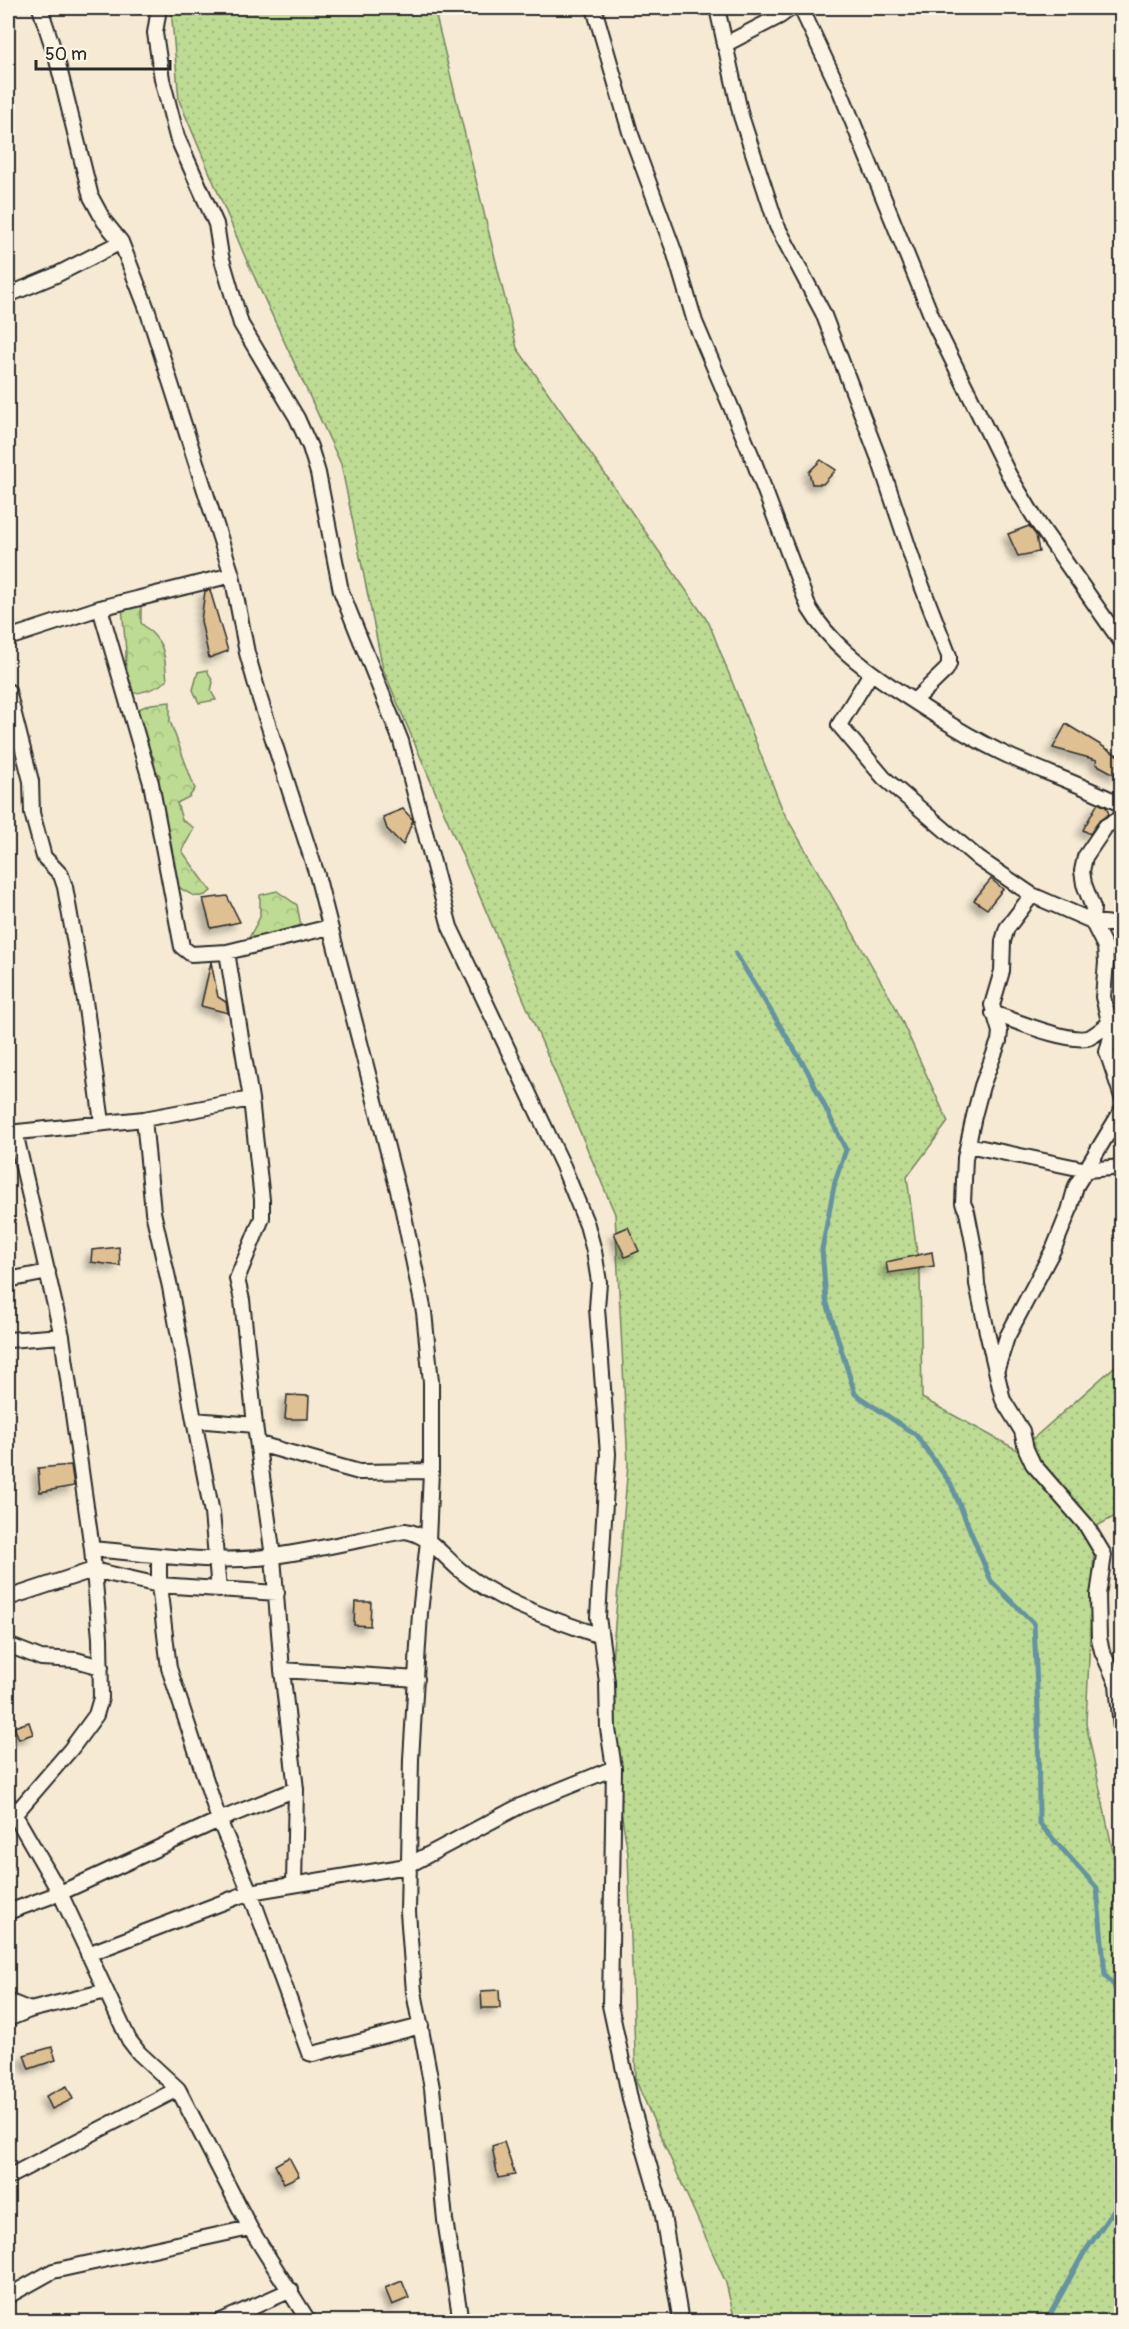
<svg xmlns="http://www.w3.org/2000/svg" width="1129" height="2329" font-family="Pangolin,sans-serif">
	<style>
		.grass { fill: #bddb93; stroke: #74835f; stroke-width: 1.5 }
		.forest { fill: url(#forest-crowns); stroke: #74835f; stroke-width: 1.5 }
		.garden { fill: url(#garden-dots); stroke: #74835f; stroke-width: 1.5 }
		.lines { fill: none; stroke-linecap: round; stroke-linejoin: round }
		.stream { stroke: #65939f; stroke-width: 5 }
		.building { fill: #dec092; stroke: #2b2b2b; stroke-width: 1.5; filter: url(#shadow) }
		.minor-casing { stroke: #2b2b2b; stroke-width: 18 }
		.minor { stroke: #fcf5e5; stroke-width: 14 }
	</style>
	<defs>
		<pattern id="forest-crowns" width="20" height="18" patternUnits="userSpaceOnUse" patternTransform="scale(1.5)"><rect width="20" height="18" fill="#bddb93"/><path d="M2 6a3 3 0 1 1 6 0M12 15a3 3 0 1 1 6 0" fill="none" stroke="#a3bc7f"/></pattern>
		<pattern id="garden-dots" width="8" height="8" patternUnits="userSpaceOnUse" patternTransform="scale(1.5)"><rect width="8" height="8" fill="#bddb93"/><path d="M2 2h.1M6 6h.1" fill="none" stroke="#a3bc7f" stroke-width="1.8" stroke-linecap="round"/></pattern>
		<filter id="shadow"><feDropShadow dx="-5.5" dy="5.5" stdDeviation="3" flood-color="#0004"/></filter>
	</defs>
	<rect width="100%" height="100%" fill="#f6ead4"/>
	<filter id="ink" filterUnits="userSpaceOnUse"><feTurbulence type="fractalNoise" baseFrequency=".0167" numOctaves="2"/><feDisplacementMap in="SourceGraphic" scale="12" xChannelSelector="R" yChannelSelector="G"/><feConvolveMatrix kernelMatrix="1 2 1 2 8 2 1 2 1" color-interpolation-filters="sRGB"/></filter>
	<g filter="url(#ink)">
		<path class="grass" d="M 207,670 L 213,682 L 211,691 L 216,700 L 199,703 L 193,690 L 198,672 Z"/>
		<path class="forest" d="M 141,601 L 141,623 C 166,644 164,650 167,681 C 155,689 143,693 129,694 L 125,679 L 126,651 L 122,607 Z
			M 170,702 L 170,721 L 195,789 L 189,797 L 177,803 L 182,820 L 194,828 L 182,851 L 211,891 C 199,902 189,894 177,886 L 156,787 L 160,776 L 154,767 L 154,758 L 144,741 L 136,710 L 151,704 Z
			M 277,891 L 297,905 L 301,926 L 257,942 L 249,938 L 260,917 L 260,895 Z"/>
		<path class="garden" d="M 171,8 L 434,8 L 517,348 L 709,623 L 783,811 L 895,1006 L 948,1122 L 907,1177 L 920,1275 L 922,1398 L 1019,1451 L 1121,1361 L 1121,1513 L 1095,1527 L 1086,1723 L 1121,1890 L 1121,2321 L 735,2321 L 726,2283 L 636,2081 L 628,1854 L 607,1723 L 628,1464 L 615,1214 L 383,669 L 341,464 L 246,259 L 179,100 Z"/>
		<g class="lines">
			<path class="stream" d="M 736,954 L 807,1070 L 846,1150 L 835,1181 L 822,1249 L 826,1300 L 855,1394 L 916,1435 L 951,1484 L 991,1581 L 1034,1624 L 1038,1710 L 1039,1823 L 1097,1888 L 1105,1975 L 1122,1995
				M 1046,2322 L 1082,2256 L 1122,2198"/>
		</g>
		<path class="building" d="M 821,460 L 836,470 L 823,484 L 812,484 L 809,472 Z
			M 1029,526 L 1036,535 L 1039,552 L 1018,556 L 1008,534 Z
			M 210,590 L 228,651 L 209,658 L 201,621 L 205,591 Z
			M 1066,724 L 1122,758 L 1122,766 L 1116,775 L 1096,764 L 1097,760 L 1053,748 Z
			M 1098,803 L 1106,807 L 1109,814 L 1099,821 L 1090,834 L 1083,830 Z
			M 403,809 L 413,820 L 403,845 L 387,829 L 383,817 Z
			M 991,879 L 1003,889 L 987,909 L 974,900 Z
			M 227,896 L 240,922 L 211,928 L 203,899 Z
			M 211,962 L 218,997 L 226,1002 L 228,1013 L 201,1006 Z
			M 628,1227 L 639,1251 L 625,1257 L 614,1233 Z
			M 119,1247 L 120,1266 L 91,1262 L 92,1250 Z
			M 932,1252 L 934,1266 L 888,1273 L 886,1262 Z
			M 287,1395 L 309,1396 L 308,1419 L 285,1419 Z
			M 71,1465 L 74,1486 L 40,1492 L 38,1468 Z
			M 355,1602 L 371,1602 L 370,1626 L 354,1625 Z
			M 29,1722 L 33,1734 L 19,1739 L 14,1727 Z
			M 499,1990 L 500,2008 L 482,2008 L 481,1991 Z
			M 52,2047 L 56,2060 L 29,2069 L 24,2055 Z
			M 67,2086 L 73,2099 L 52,2109 L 46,2096 Z
			M 504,2142 L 515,2175 L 498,2178 L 492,2146 Z
			M 289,2157 L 299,2176 L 284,2183 L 275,2165 Z
			M 402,2281 L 409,2298 L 392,2305 L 385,2288 Z"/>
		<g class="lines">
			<defs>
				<path id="minor" d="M 40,8 L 57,60 L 91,197 L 104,221 L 121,242 L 147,309 L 232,575 L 247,653 L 260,699 L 317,875 L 402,1206 L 424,1312 L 431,1382 L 431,1471 L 428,1541 L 420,1613 L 411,1759 L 408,1912 L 414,1992 L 432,2088 L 445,2220 L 461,2322
					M 159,8 L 155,33 L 162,79 L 177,137 L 216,224 L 221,256 L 241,324 L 297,418 L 310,447 L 318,473 L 341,591 L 401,741 L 450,927 L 563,1166 L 587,1225 L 594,1251 L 599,1282 L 597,1308 L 608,1454 L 598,1617 L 607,1682 L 608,1729 L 614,1768 L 610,2005 L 631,2103 L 662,2210 L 681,2322
					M 594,8 L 630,132 L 674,251 L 695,322 L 753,459 L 809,608 C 830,643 861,666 895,689 C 933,714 971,739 1013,758 C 1049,774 1087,787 1122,805
					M 717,8 L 741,116 L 777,226 L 823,313 L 879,459 L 917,573 L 949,656 L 949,664 L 946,670 L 914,701
					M 801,8 L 841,93 L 936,327 L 1009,475 L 1036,520 L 1122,643
					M 724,45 L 780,16 L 791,8
					M 8,295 L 56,275 L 121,242
					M 100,608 L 151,783 L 182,947 L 191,954 L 227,952 L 330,927
					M 8,638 L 100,608 L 232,575
					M 871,673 L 839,725 L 884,778 L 979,859 L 1032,895 L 1092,921 L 1122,926
					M 8,691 L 31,781 L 32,813 L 44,857 L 61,875 L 65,887 L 85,1001 L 102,1122
					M 1122,817 L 1106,826 L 1085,857 L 1082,871 L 1084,884 L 1093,908 L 1092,921 L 1105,947 L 1106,962 L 1103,997 L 1112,1033 L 1107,1052 L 1122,1097
					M 1032,895 L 1007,928 L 1003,941 L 1002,971 L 992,1005 L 1000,1032 L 999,1041 L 982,1086 L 974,1116 L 965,1158 L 963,1203 L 967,1212 L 975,1253 L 977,1284 L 987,1332 L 1003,1400 L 1022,1431 L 1026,1449 L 1033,1464 L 1086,1525 L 1104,1555 L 1098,1595 L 1099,1638 L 1102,1651 L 1117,1684 L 1122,1740
					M 227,952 L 251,1099 L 262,1200 L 262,1218 L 237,1279 L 242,1300 L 255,1425 L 273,1557 L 282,1670 L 296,1789 L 294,1883
					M 993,1013 C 1013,1020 1072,1045 1090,1037 C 1097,1034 1104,1027 1110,1023
					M 144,1119 L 153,1212 L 170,1287 L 194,1420 L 255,1425
					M 15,1132 L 62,1336 L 92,1549 L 100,1638 L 101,1698 L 96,1715 L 71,1749 L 15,1814
					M 8,1133 L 144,1119 L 251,1099
					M 968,1145 L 1087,1170 L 1122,1167
					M 8,1280 L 48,1272
					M 8,1340 L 62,1336
					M 997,1369 L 1007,1337 L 1054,1248 L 1069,1211 L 1076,1186 L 1122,1110
					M 194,1420 L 212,1513 L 219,1590
					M 259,1444 L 359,1472 L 431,1471
					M 92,1549 C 151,1554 214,1565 274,1556 C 318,1550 361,1539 405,1531 C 428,1534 443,1556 461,1571 C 500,1603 553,1619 600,1636
					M 159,1556 L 159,1585 L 169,1668 L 219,1820 L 250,1892 L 309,2053 L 313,2054 L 421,2026
					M 8,1598 L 93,1570 L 159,1585 L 277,1593
					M 8,1645 L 41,1658 L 76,1660 L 101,1667
					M 282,1670 L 417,1679
					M 8,1803 L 60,1893 L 129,2040 L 139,2053 L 178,2089 L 250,2228 L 309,2322
					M 8,1912 L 60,1893 L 219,1820 L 296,1789
					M 88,1954 L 250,1892 L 407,1866 L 520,1806 L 614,1768
					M 8,2001 L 30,2010
					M 8,2019 L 30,2010 L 106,1991
					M 8,2177 L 178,2089
					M 8,2296 L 53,2271 L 250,2228
					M 219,2322 L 291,2290"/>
			</defs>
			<use href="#minor" class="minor-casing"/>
			<use href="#minor" class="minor"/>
		</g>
	</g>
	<rect width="1129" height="2329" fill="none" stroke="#fcf5e5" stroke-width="30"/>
	<rect x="15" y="15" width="1099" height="2299" fill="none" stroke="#2b2b2b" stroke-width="2" filter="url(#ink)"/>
	<path d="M36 60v9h134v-9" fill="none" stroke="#2b2b2b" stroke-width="3"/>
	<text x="45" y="60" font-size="18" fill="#2b2b2b" stroke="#fcf5e5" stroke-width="4.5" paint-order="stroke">50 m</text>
</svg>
